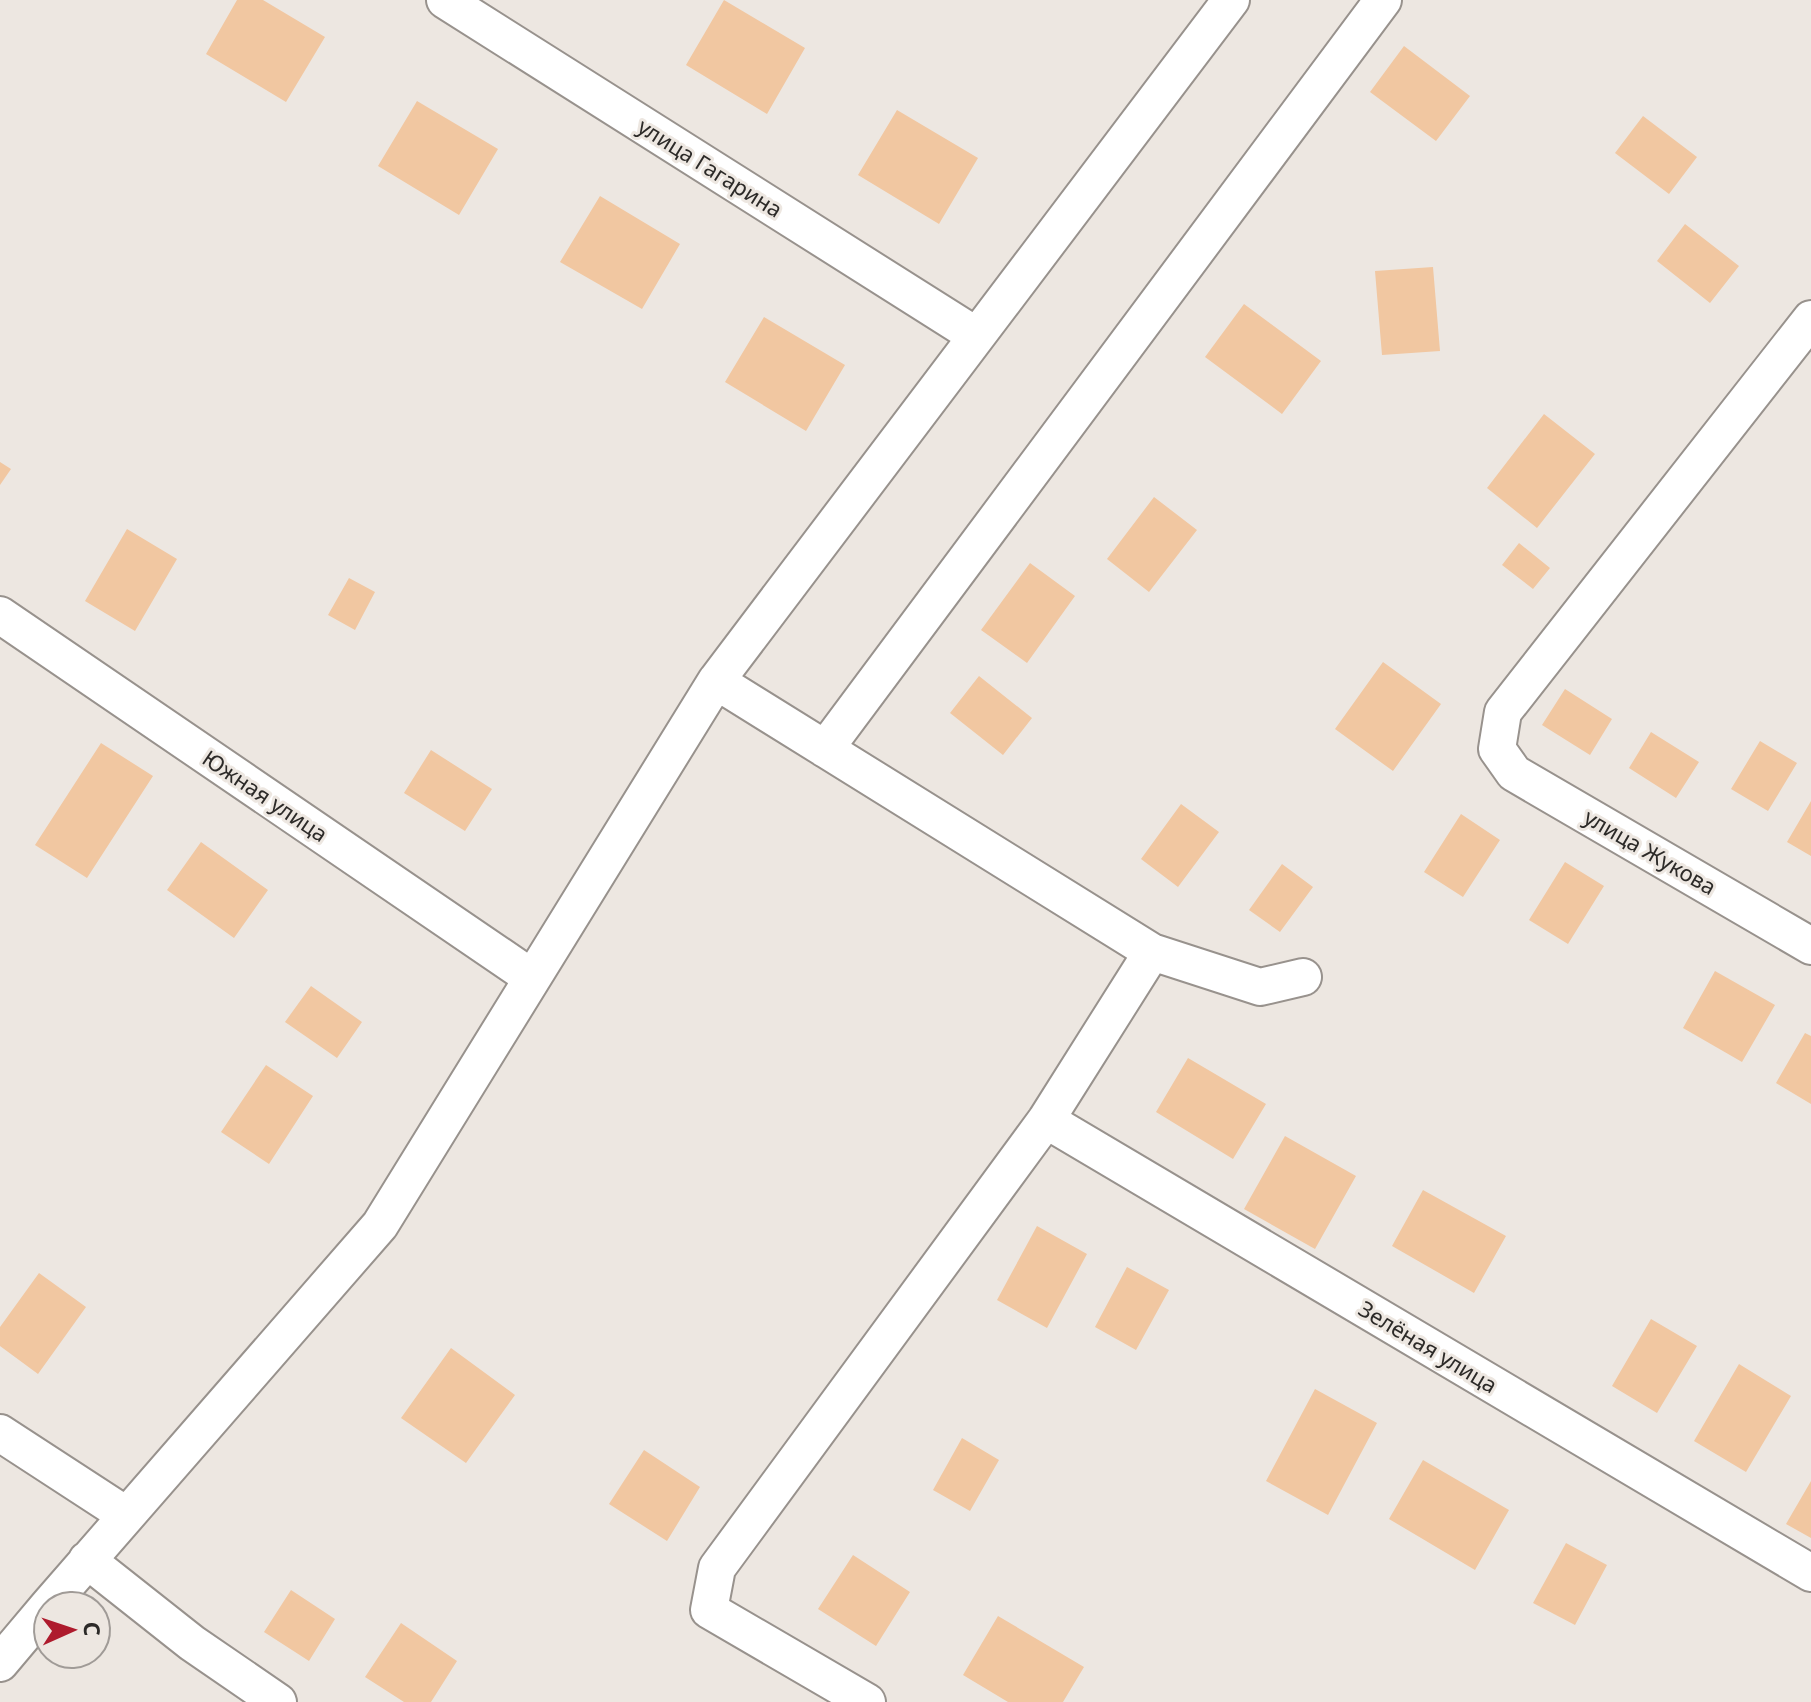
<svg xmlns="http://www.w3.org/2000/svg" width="1811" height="1702" font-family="'Noto Sans',sans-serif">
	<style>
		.building { fill: #f1c7a1 }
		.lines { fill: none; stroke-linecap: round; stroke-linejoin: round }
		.minor-casing { stroke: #98928d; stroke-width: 40 }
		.minor { stroke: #fff; stroke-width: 36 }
		.labels { text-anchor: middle; stroke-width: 6; stroke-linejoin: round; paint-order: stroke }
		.street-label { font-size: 22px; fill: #2c2a28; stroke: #ede7e1 }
	</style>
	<rect width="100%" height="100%" fill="#ede7e1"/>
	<path class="building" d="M 237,0 L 263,0 L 325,37 L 286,102 L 206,54 Z
		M 724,0 L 805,48 L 767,114 L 686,65 Z
		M 1404,46 L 1470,96 L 1436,141 L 1370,92 Z
		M 417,101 L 498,149 L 459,215 L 378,166 Z
		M 897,110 L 978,158 L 939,224 L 858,175 Z
		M 1643,116 L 1697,157 L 1669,194 L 1615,153 Z
		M 600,196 L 680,244 L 642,309 L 560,262 Z
		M 1685,224 L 1739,266 L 1710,303 L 1657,261 Z
		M 1433,267 L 1440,351 L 1382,355 L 1375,271 Z
		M 1244,304 L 1321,361 L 1282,414 L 1205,357 Z
		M 764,317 L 845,365 L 806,431 L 725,382 Z
		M 1544,414 L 1595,454 L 1537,528 L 1487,488 Z
		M 0,462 L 11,469 L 0,485 Z
		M 1154,497 L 1197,530 L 1149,592 L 1107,559 Z
		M 127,529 L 177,559 L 135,631 L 85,601 Z
		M 1519,543 L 1550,568 L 1533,589 L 1502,565 Z
		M 1030,563 L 1075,596 L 1027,663 L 981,630 Z
		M 349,578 L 375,592 L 355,630 L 328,615 Z
		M 1383,662 L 1441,704 L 1393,771 L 1335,729 Z
		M 979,676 L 1032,718 L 1003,755 L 950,713 Z
		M 1565,689 L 1612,719 L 1590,755 L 1542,725 Z
		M 1651,732 L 1699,762 L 1676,798 L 1629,768 Z
		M 1760,741 L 1797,763 L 1768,811 L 1731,789 Z
		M 101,743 L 153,776 L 87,878 L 35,845 Z
		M 431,750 L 492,789 L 465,831 L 404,793 Z
		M 1811,801 L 1811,856 L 1787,842 Z
		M 1181,804 L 1219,832 L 1178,887 L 1141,859 Z
		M 1461,814 L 1500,840 L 1463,897 L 1424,872 Z
		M 201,842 L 268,890 L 234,938 L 167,890 Z
		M 1565,862 L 1604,886 L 1568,944 L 1529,920 Z
		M 1282,864 L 1313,887 L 1280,932 L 1249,910 Z
		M 1715,971 L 1775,1005 L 1742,1062 L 1683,1028 Z
		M 311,986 L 362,1022 L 337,1058 L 285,1022 Z
		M 1805,1033 L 1811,1036 L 1811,1104 L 1776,1083 Z
		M 1188,1058 L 1266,1104 L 1233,1159 L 1156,1112 Z
		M 266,1065 L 313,1096 L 269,1164 L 221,1132 Z
		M 1285,1136 L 1356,1176 L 1315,1249 L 1244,1209 Z
		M 1423,1190 L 1506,1236 L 1474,1293 L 1392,1246 Z
		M 1037,1226 L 1087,1254 L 1047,1328 L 997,1300 Z
		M 1127,1267 L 1169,1290 L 1136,1350 L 1095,1327 Z
		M 39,1273 L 86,1307 L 38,1374 L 0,1346 L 0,1327 Z
		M 1651,1319 L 1697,1346 L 1657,1413 L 1612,1386 Z
		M 451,1348 L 515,1395 L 466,1463 L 401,1418 Z
		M 1739,1364 L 1791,1396 L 1746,1472 L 1694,1441 Z
		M 1315,1389 L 1377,1423 L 1328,1515 L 1266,1481 Z
		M 962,1438 L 999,1460 L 970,1511 L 933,1490 Z
		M 644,1450 L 700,1487 L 667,1541 L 609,1504 Z
		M 1423,1460 L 1509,1510 L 1475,1570 L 1389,1519 Z
		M 1811,1481 L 1811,1538 L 1786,1524 Z
		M 1566,1543 L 1607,1565 L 1575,1625 L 1533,1603 Z
		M 853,1555 L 910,1592 L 876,1646 L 818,1609 Z
		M 291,1590 L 335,1619 L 309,1661 L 264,1632 Z
		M 998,1616 L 1084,1667 L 1063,1702 L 1008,1702 L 963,1675 Z
		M 401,1623 L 457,1661 L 431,1702 L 404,1702 L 365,1677 Z"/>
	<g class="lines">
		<defs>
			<path id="minor" d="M 445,0 L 975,335
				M 1811,319 L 1503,712 L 1497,749 L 1514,773 L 1811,946
				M 0,615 L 531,977
				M 716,681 L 1152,952 L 1260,987 L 1303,977
				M 825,749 L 1383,0
				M 1046,1120 L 1811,1573
				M 0,1433 L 126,1515
				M 87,1560 L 192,1643 L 278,1702
				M 48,1606 L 380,1225 L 716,681 L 1231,0
				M 0,1663 L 48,1606
				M 867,1702 L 709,1610 L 717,1568 L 1046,1120 L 1152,952"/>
		</defs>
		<use href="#minor" class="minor-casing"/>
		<use href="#minor" class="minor"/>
	</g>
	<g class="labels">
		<g class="street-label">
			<text transform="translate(710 168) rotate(32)" y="8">улица Гагарина</text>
			<text transform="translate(265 796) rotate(34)" y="8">Южная улица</text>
			<text transform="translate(1650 852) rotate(30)" y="8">улица Жукова</text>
			<text transform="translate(1428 1347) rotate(31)" y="8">Зелёная улица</text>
		</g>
	</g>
	<g transform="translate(72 1630) rotate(87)"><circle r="38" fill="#ede7e1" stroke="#a09b97" stroke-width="2"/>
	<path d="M0-6L14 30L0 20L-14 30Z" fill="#ae1b2d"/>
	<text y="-12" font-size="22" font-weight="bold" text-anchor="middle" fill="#2c2a28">С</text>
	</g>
</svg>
